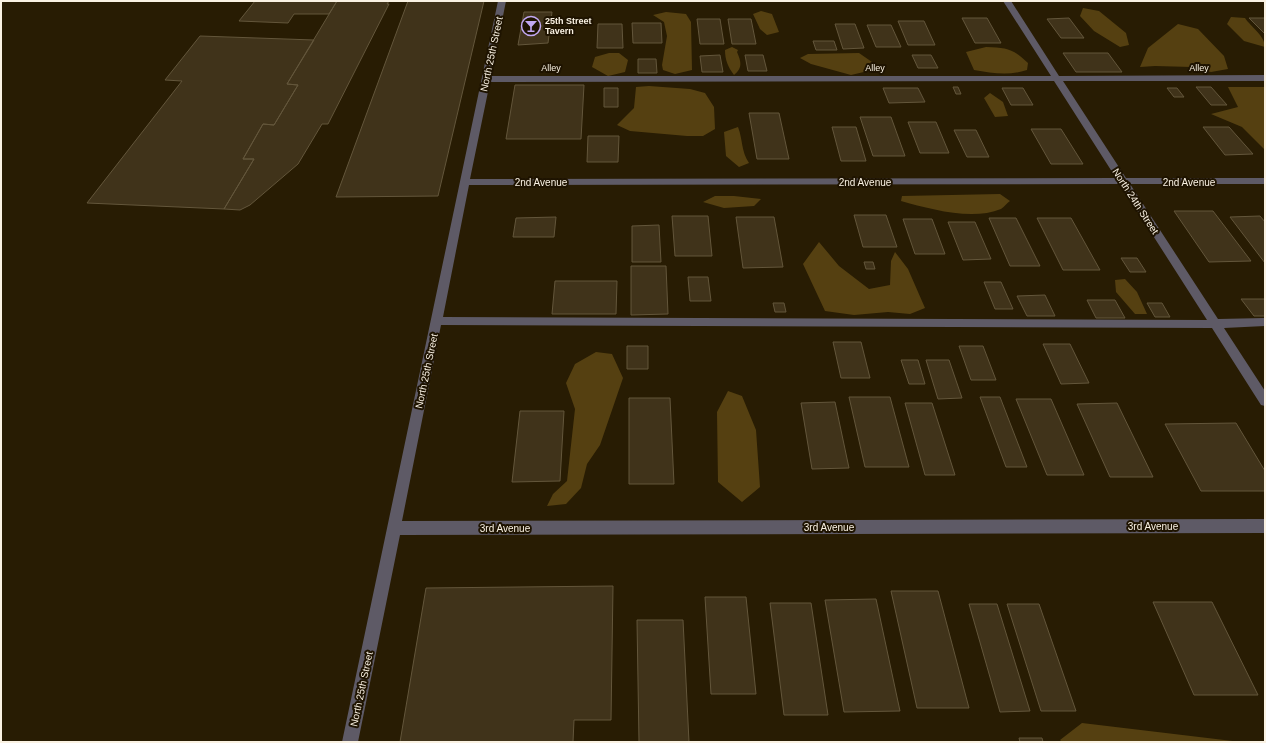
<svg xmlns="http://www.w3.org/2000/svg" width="1266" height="743" font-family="Helvetica,sans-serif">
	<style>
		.green { fill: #554011 }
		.building { fill: #40331a; stroke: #63563b }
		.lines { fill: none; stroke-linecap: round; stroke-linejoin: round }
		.minor { fill: #5e5a66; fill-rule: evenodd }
		.labels { text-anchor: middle; stroke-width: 4; stroke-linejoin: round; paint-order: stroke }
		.far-poi-label { font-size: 9px; font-weight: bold; fill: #faf2e3; stroke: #1e1300; text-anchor: start }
		.far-street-label { font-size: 9px; fill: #faf2e3; stroke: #1e1300 }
		.street-label { font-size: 10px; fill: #faf2e3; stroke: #1e1300 }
	</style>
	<rect width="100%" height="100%" fill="#281c03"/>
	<path class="green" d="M 1083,8 L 1099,11 L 1126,33 L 1129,45 L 1120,47 L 1094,31 L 1080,16 Z
		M 761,11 L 772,14 L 779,32 L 767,35 L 760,29 L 753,14 Z
		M 666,12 L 686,14 L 691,22 L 692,70 L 675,74 L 663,70 L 662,65 L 667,36 L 664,22 L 653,15 Z
		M 1231,17 L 1245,18 C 1251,27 1265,36 1265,47 L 1244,41 L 1227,24 Z
		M 1178,24 L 1198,29 L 1224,56 L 1228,69 L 1211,72 L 1192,67 L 1155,66 L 1140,67 L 1148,48 Z
		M 732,47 L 738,50 L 737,52 C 741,61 743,68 734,75 C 728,67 725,60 725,50 Z
		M 986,47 C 1007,48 1012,48 1028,63 L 1027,70 C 1009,76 992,73 974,70 L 966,52 Z
		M 609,53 L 619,53 L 628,60 L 625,72 L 608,76 L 592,67 L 595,57 Z
		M 859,53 L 872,62 L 868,71 L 851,75 L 811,64 L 800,58 L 808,54 Z
		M 649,86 L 690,89 L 705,93 L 714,107 L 715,129 L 703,136 L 687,136 L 630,131 L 617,125 L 634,108 L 636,87 Z
		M 1228,87 L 1265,87 L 1265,150 L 1242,127 L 1211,114 L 1238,107 Z
		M 990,93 L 1003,102 L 1008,116 L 995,117 L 984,98 Z
		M 738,127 C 743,140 741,151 749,163 L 739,167 L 726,156 L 724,132 Z
		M 1000,194 L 1010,201 C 1007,203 1004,207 1001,209 C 972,221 930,209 901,201 L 902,196 Z
		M 715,196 L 734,196 L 761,199 L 754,206 L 724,208 L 703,202 Z
		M 819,242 L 839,266 L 869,289 L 890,285 L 891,261 L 895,252 L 908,269 L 925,308 L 910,314 L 888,312 L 854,315 L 825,311 L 803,264 Z
		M 1125,279 L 1137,292 L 1147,314 L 1135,314 L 1116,292 L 1115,280 Z
		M 596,352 L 612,354 L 623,378 L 600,445 L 587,464 L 581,488 L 566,504 L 547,506 L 553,494 L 567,481 L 575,409 L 566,383 L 575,364 Z
		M 728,391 L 742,396 L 756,430 L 760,487 L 742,502 L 718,482 L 717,412 Z
		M 1082,723 L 1241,742 L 1062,742 L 1060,740 Z"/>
	<path class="building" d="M 255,1 L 337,1 L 329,14 L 294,14 L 288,23 L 239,21 Z
		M 337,1 L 389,1 L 387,4 L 389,4 L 328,124 L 322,124 L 298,164 L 250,205 L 240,210 L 224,209 L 254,159 L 243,159 L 263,124 L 274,125 L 298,85 L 287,84 Z
		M 408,1 L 484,1 L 438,196 L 336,197 Z
		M 524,12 L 552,12 L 548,43 L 518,45 Z
		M 962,18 L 987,18 L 1001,43 L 975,43 Z
		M 1069,18 L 1084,38 L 1061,38 L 1047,19 Z
		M 1249,18 L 1265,18 L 1265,34 Z
		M 697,19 L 720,19 L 724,44 L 700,44 Z
		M 728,19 L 751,19 L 756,44 L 732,44 Z
		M 898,21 L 924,21 L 935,45 L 908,45 Z
		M 632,23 L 661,23 L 662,43 L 633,43 Z
		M 598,24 L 622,24 L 623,48 L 597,48 Z
		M 835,24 L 855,24 L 864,48 L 843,49 Z
		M 867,25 L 891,25 L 901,47 L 876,47 Z
		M 200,36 L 314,40 L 287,84 L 298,85 L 274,125 L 263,124 L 243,159 L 254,159 L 224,209 L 87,203 L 182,81 L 165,80 Z
		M 813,41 L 834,41 L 837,50 L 816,50 Z
		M 1063,53 L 1108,53 L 1122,72 L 1076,72 Z
		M 720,55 L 723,72 L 702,72 L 700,56 Z
		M 745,55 L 763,55 L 767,71 L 748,71 Z
		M 912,55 L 931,55 L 938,68 L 918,68 Z
		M 638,59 L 656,59 L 657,73 L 638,73 Z
		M 515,85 L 584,85 L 581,139 L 506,139 Z
		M 953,87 L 958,87 L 961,94 L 956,94 Z
		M 1196,87 L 1211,87 L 1227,105 L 1211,105 Z
		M 604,88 L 618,88 L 618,107 L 604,107 Z
		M 883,88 L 918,88 L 925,102 L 889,103 Z
		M 1002,88 L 1023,88 L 1033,105 L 1011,105 Z
		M 1167,88 L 1177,88 L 1184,97 L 1174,97 Z
		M 749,113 L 779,113 L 789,159 L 757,159 Z
		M 860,117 L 891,117 L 905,156 L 873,156 Z
		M 908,122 L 936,122 L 949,153 L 920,153 Z
		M 832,127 L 856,127 L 866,161 L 841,161 Z
		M 1203,127 L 1229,127 L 1253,154 L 1225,155 Z
		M 1031,129 L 1061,129 L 1083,164 L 1051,164 Z
		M 954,130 L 976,130 L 989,157 L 967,157 Z
		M 588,136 L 619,136 L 618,162 L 587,162 Z
		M 1174,211 L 1213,211 L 1251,261 L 1209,262 Z
		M 854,215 L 886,215 L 897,247 L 863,247 Z
		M 672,216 L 708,216 L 712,256 L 675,256 Z
		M 1260,216 L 1265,222 L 1265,263 L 1230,217 Z
		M 556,217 L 554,237 L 513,237 L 516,218 Z
		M 736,217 L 774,217 L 783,267 L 743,268 Z
		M 989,218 L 1016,218 L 1040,266 L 1010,266 Z
		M 1037,218 L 1071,218 L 1100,270 L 1063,270 Z
		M 903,219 L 932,219 L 945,254 L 915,254 Z
		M 948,222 L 975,222 L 991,259 L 963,260 Z
		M 659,225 L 661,262 L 632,262 L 632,226 Z
		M 1121,258 L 1137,258 L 1146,272 L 1130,272 Z
		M 864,262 L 873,262 L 875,269 L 866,269 Z
		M 631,266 L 666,266 L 668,314 L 631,315 Z
		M 688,277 L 708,277 L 711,301 L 690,301 Z
		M 555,281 L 617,281 L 616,314 L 552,314 Z
		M 984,282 L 1001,282 L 1013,309 L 995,309 Z
		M 1045,295 L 1055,316 L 1027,316 L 1017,296 Z
		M 1241,299 L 1265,299 L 1265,316 L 1254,316 Z
		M 1087,300 L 1115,300 L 1125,318 L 1096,318 Z
		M 773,303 L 784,303 L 786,312 L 775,312 Z
		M 1147,303 L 1162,303 L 1170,317 L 1155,317 Z
		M 833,342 L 861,342 L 870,378 L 841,378 Z
		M 1043,344 L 1070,344 L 1089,383 L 1061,384 Z
		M 627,346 L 648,346 L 648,369 L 627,369 Z
		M 959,346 L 983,346 L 996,380 L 971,380 Z
		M 901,360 L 918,360 L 925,384 L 909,384 Z
		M 926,360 L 949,360 L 962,398 L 938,399 Z
		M 849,397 L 890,397 L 909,467 L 865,467 Z
		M 980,397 L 1000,397 L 1027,467 L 1006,467 Z
		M 629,398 L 670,398 L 674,484 L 629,484 Z
		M 1016,399 L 1051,399 L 1084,475 L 1047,475 Z
		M 835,402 L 849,468 L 812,469 L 801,403 Z
		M 905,403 L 932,403 L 955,475 L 925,475 Z
		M 1117,403 L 1153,477 L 1110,477 L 1077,404 Z
		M 520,411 L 564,411 L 560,481 L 512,482 Z
		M 1236,423 L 1265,471 L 1265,491 L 1201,491 L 1165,424 Z
		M 613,586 L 611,720 L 574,720 L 573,742 L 400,742 L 426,588 Z
		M 891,591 L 938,591 L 969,708 L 917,708 Z
		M 705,597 L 746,597 L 756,694 L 711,694 Z
		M 876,599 L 900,711 L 844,712 L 825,600 Z
		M 1153,602 L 1212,602 L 1258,695 L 1194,695 Z
		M 770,603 L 811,603 L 828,715 L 784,715 Z
		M 969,604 L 997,604 L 1030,711 L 1000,712 Z
		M 1007,604 L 1039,604 L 1076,711 L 1041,711 Z
		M 637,620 L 683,620 L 689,742 L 639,742 Z
		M 1019,738 L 1042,738 L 1043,742 L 1020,742 Z"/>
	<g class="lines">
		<path class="minor" d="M 498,1 L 506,1 L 491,76 L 1051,76 L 1003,1 L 1011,1 L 1059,76 L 1265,75 L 1265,81 L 1063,81 L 1126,178 L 1265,178 L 1265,184 L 1130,184 L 1218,319 L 1265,318 L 1265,326 L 1224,328 L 1265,391 L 1265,406 L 1261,405 L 1212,328 L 441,325 L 402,521 L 1265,519 L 1265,533 L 400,535 L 358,742 L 342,742 ZM 1054,81 L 1116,178 L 470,179 L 490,82 ZM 1120,184 L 1207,320 L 443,317 L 469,185 Z"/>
	</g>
	<defs>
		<symbol id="bar-ring" viewBox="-11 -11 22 22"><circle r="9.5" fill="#1e1300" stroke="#c2a8f2" stroke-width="1.5"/><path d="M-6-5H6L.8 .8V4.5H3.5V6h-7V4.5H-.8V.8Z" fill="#c2a8f2"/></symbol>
	</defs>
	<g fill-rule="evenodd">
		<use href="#bar-ring" x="520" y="15" width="22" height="22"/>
	</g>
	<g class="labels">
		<g class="far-poi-label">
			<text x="545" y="24">25th Street<tspan x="545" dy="10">Tavern</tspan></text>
		</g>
		<g class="far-street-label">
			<text x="551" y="71">Alley</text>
			<text x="875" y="71">Alley</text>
			<text x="1199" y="71">Alley</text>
		</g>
		<g class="street-label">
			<text transform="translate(491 54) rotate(-78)" y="4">North 25th Street</text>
			<text x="541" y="186">2nd Avenue</text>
			<text x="865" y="186">2nd Avenue</text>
			<text x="1189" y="186">2nd Avenue</text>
			<text transform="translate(1136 201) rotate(57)" y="4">North 24th Street</text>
			<text transform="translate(426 371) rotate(-78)" y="4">North 25th Street</text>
			<text x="1153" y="530">3rd Avenue</text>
			<text x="829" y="531">3rd Avenue</text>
			<text x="505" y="532">3rd Avenue</text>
			<text transform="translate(361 689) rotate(-78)" y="4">North 25th Street</text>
		</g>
	</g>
	<rect width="1266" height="743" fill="none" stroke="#faf2e3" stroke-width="4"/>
</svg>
